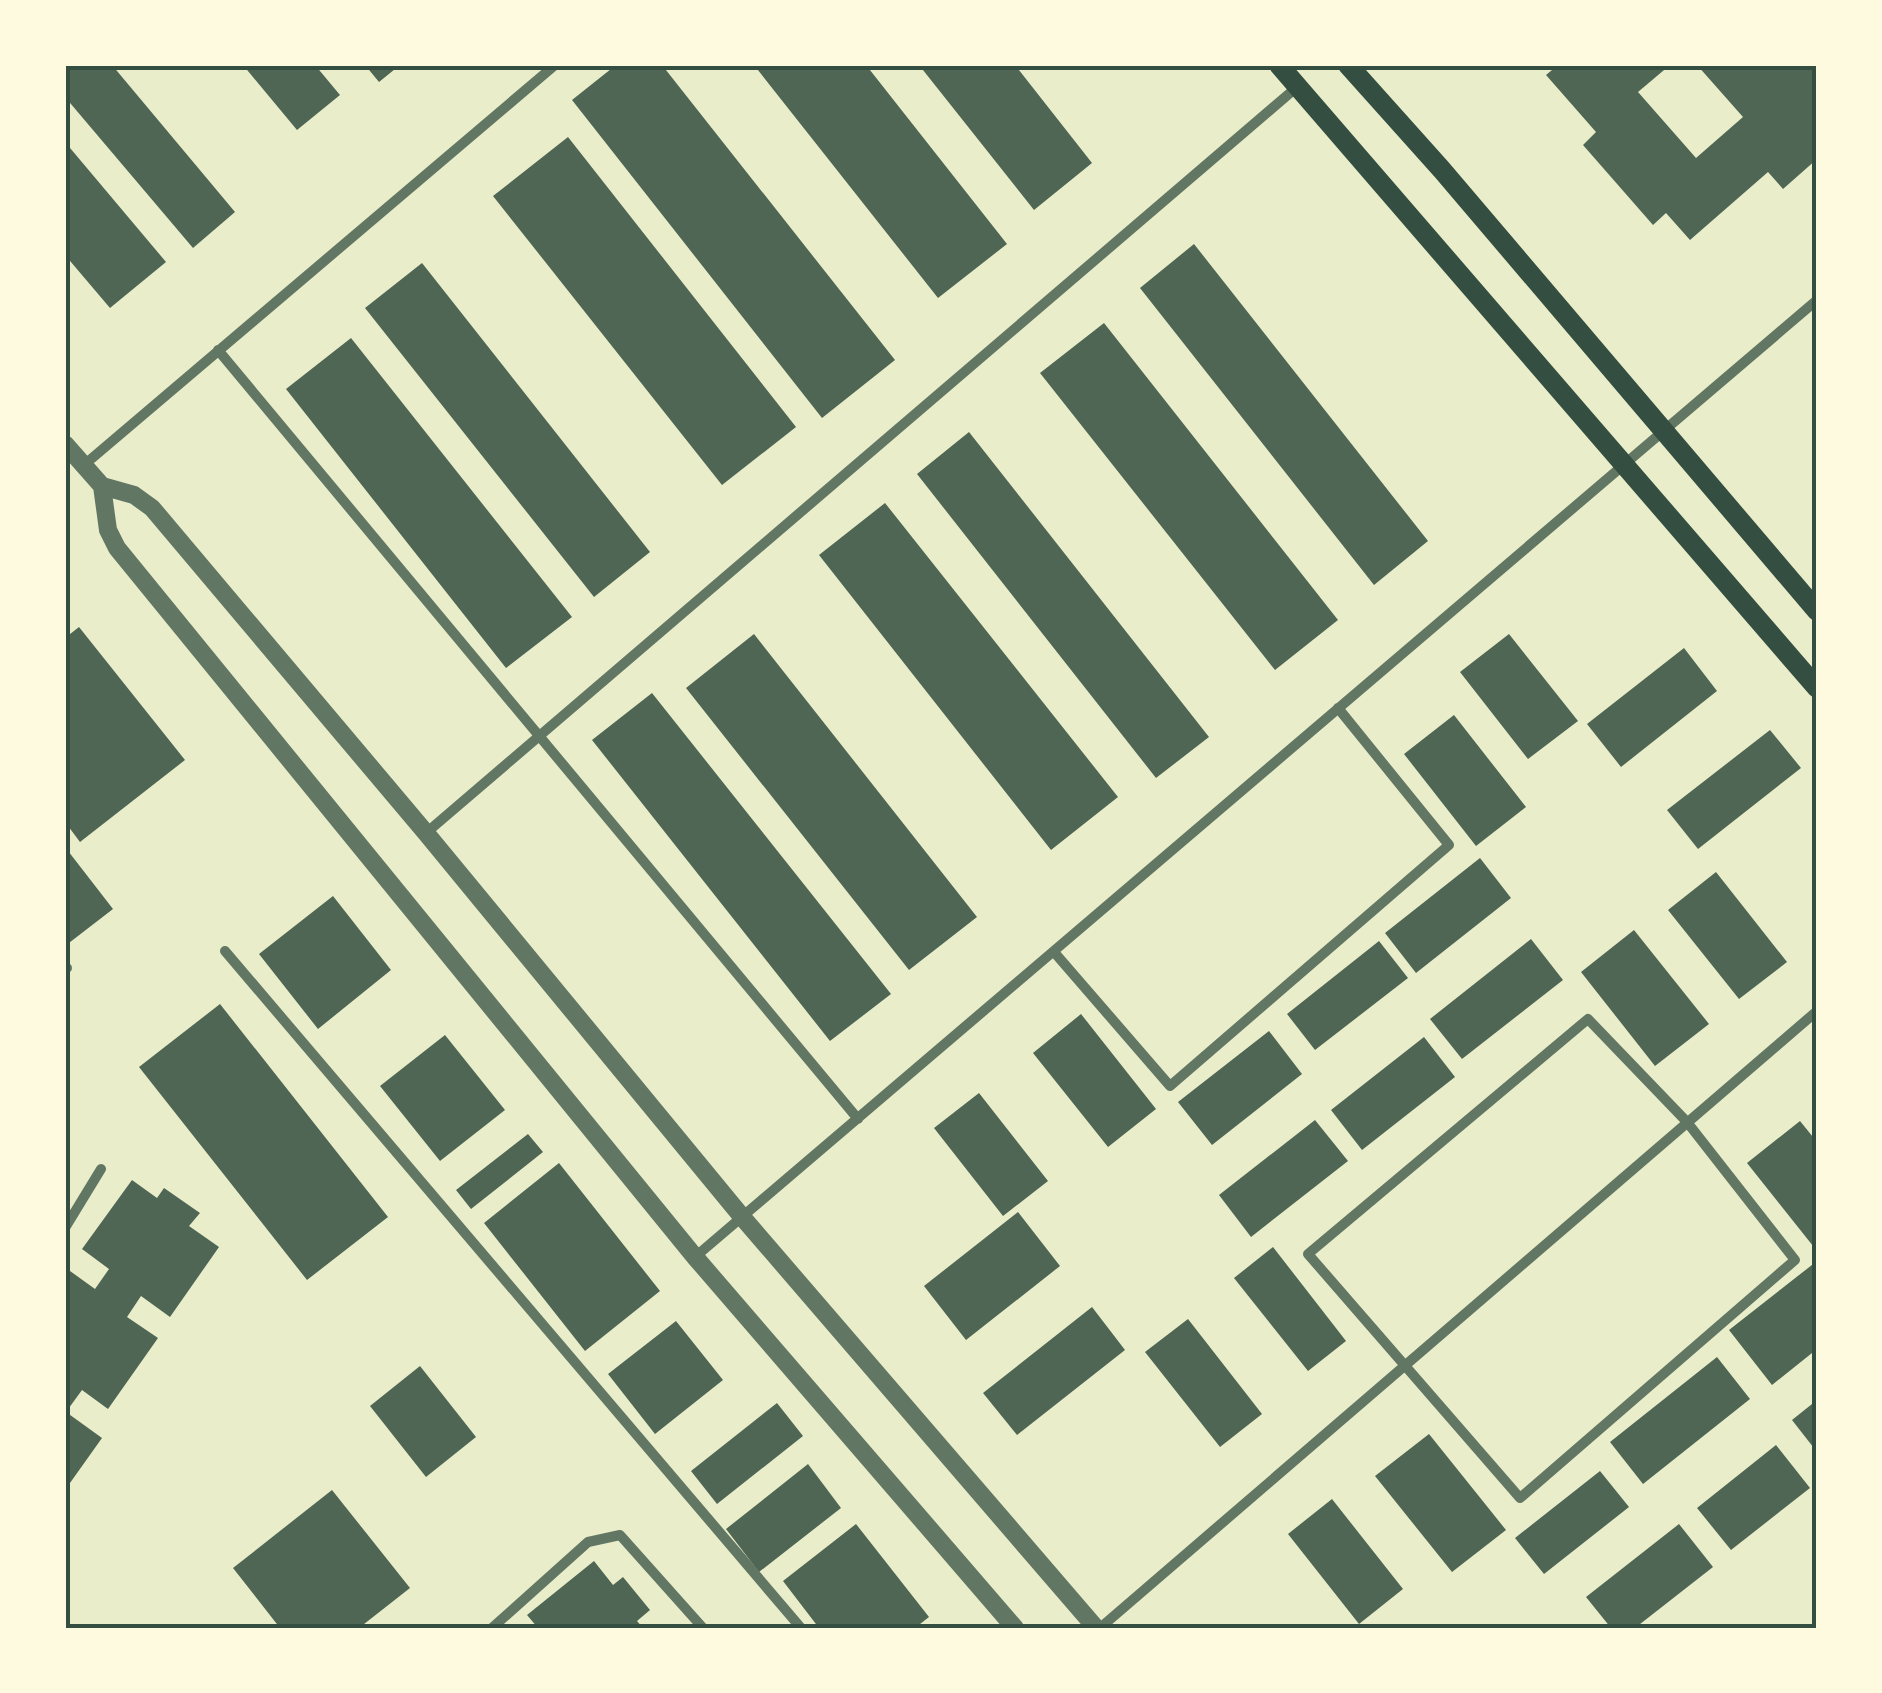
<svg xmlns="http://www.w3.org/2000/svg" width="1882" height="1693" font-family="Signika,sans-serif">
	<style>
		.building { fill: #4f6655 }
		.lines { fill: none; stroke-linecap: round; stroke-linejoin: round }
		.minor { stroke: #617663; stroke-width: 10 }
		.tertiary { stroke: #617663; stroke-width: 18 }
		.secondary { stroke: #344e41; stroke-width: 20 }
		.neatline { fill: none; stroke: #344e41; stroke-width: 4 }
	</style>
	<rect width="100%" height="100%" fill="#e9edc9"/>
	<path class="building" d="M 65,65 L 112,65 L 235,212 L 193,248 L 65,97 Z
		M 243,65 L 315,65 L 340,95 L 297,130 Z
		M 365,65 L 400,65 L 379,82 Z
		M 616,65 L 662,65 L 895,360 L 822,418 L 572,100 Z
		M 754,65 L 866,65 L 1007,244 L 938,298 Z
		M 919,65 L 1015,65 L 1092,163 L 1034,210 Z
		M 1558,65 L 1670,65 L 1638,92 L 1696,158 L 1743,117 L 1697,65 L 1817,65 L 1817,159 L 1783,189 L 1768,172 L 1690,240 L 1666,213 L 1653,225 L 1583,145 L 1596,132 L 1546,75 Z
		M 568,137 L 796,427 L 722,485 L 493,196 Z
		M 65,142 L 166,262 L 110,308 L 65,255 Z
		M 1194,244 L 1428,541 L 1374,585 L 1140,288 Z
		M 422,263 L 650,552 L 594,597 L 365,308 Z
		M 1104,323 L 1338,620 L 1275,670 L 1040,373 Z
		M 351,338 L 572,617 L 506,668 L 286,389 Z
		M 969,432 L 1209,737 L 1156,778 L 917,474 Z
		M 885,503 L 1118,797 L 1051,850 L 819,555 Z
		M 79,627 L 185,760 L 80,842 L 65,822 L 65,638 Z
		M 754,634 L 977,917 L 909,970 L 686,688 Z
		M 1509,634 L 1578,721 L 1528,759 L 1460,672 Z
		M 1684,648 L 1717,691 L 1621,767 L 1587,724 Z
		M 652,693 L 891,994 L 830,1041 L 592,740 Z
		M 1454,715 L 1526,807 L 1476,846 L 1404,754 Z
		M 1770,730 L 1801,768 L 1698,849 L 1667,810 Z
		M 65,847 L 113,909 L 65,946 Z
		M 1480,858 L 1511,898 L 1416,973 L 1385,933 Z
		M 1716,872 L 1787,962 L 1739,999 L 1668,910 Z
		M 333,896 L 391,970 L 318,1029 L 259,954 Z
		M 1634,930 L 1709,1024 L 1655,1066 L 1581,972 Z
		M 1531,939 L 1563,980 L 1462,1059 L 1430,1019 Z
		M 1379,941 L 1408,978 L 1315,1050 L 1287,1014 Z
		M 220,1004 L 388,1217 L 307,1280 L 139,1067 Z
		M 1081,1014 L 1156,1109 L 1108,1147 L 1033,1053 Z
		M 1269,1031 L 1302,1074 L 1212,1145 L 1178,1102 Z
		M 445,1035 L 505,1110 L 440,1161 L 380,1086 Z
		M 1424,1037 L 1455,1077 L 1362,1150 L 1331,1110 Z
		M 979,1093 L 1048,1181 L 1003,1216 L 934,1128 Z
		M 1315,1120 L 1348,1161 L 1251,1237 L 1219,1195 Z
		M 1800,1121 L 1817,1142 L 1817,1251 L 1747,1163 Z
		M 528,1134 L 543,1152 L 471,1209 L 456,1190 Z
		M 559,1163 L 660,1291 L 585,1351 L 484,1223 Z
		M 132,1180 L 157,1198 L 164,1188 L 200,1213 L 189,1226 L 219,1247 L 170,1317 L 141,1296 L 127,1317 L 158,1338 L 108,1409 L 82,1390 L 66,1412 L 102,1438 L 65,1490 L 65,1278 L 70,1271 L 95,1289 L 109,1269 L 82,1249 Z
		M 1018,1212 L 1060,1266 L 966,1340 L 924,1286 Z
		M 1273,1247 L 1346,1341 L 1308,1371 L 1234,1278 Z
		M 1817,1261 L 1817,1349 L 1772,1385 L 1729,1330 Z
		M 1092,1307 L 1125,1350 L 1017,1435 L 983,1393 Z
		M 1188,1319 L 1262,1414 L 1220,1447 L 1145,1352 Z
		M 676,1321 L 723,1380 L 655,1434 L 608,1374 Z
		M 1717,1357 L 1750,1399 L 1643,1484 L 1610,1442 Z
		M 420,1366 L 476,1437 L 426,1477 L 370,1406 Z
		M 1817,1400 L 1817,1452 L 1792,1420 Z
		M 777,1403 L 803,1436 L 717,1504 L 691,1471 Z
		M 1429,1434 L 1506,1530 L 1452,1572 L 1375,1476 Z
		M 1776,1445 L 1810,1488 L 1731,1550 L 1697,1508 Z
		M 808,1464 L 841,1508 L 759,1572 L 726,1529 Z
		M 1600,1471 L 1629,1507 L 1544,1574 L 1515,1538 Z
		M 332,1490 L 410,1588 L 359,1628 L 280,1628 L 233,1568 Z
		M 1332,1499 L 1403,1589 L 1359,1624 L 1288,1534 Z
		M 856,1524 L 929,1617 L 915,1628 L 819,1628 L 783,1581 Z
		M 1679,1524 L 1713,1567 L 1635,1628 L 1611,1628 L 1586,1597 Z
		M 594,1561 L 613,1585 L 623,1577 L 650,1610 L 637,1621 L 643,1628 L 538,1628 L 527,1615 Z"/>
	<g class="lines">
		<path class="minor" d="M 218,350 L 858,1119
			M 84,465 L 555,65
			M 426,833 L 1297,87
			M 225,951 L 801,1628
			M 1054,952 L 1170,1086 L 1449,845 L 1338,708
			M 65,966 L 67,968
			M 1588,1019 L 1687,1122 L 1795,1260 L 1520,1498 L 1308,1254 Z
			M 65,1228 L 101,1169
			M 695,1257 L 1817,300
			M 492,1628 L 588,1542 L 620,1535 L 703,1628
			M 1100,1628 L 1817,1011"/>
		<path class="tertiary" d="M 65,444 L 102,486 L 134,495 L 152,508 L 426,833 L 743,1218 L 1096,1628
			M 102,486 L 108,530 L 117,548 L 695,1257 L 1015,1628"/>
		<path class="secondary" d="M 1279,65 L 1817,688
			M 1348,65 L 1442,170 L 1817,611"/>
	</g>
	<rect width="1882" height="1693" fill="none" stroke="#fefae0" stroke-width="135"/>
	<rect x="68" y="68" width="1746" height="1558" class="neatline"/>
</svg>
